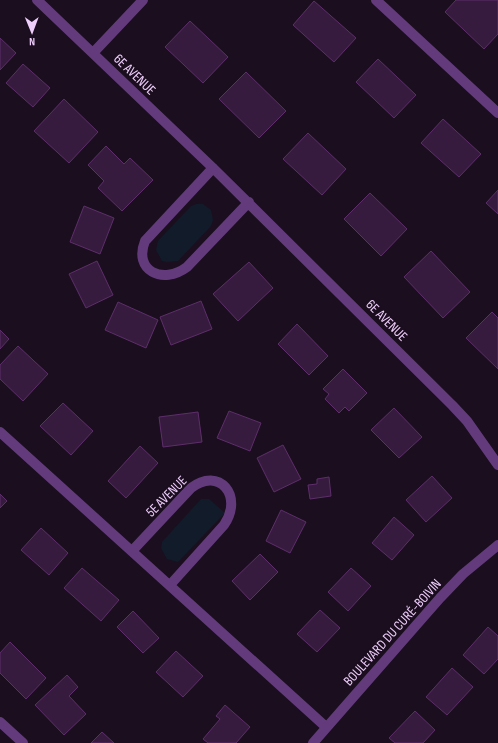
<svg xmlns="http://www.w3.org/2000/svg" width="498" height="743" font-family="'Sofia Sans Condensed',sans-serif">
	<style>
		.green { fill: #111b29 }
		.building { fill: #371b3f; stroke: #5d2e6a }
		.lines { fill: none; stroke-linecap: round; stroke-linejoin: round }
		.minor { stroke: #633b7c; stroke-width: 10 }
		.labels { text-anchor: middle; stroke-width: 4; stroke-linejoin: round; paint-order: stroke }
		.street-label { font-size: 14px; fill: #efcefc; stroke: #1b0e1f }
	</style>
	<rect width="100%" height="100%" fill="#1b0e1f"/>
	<path class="green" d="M 196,204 L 203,204 L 211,210 L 213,220 L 211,226 L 178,261 L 167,262 L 162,261 L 156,250 L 158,241 L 191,206 Z
		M 201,499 L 209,499 L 225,513 L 178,562 L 167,559 L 161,548 L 162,542 Z"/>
	<path class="building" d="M 456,0 L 498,0 L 498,34 L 484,49 L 445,12 Z
		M 314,1 L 356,38 L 334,62 L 293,25 Z
		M 190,21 L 228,57 L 203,83 L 165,47 Z
		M 0,38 L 16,53 L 0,70 Z
		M 378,59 L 416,95 L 394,118 L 356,82 Z
		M 23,64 L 50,88 L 33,107 L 6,83 Z
		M 246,72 L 286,111 L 259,138 L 219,99 Z
		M 64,99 L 98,132 L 69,163 L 34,131 Z
		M 443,119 L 481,154 L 459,177 L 421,143 Z
		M 308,133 L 346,169 L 322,195 L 283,159 Z
		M 106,146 L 124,164 L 130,158 L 153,180 L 122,211 L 98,188 L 104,181 L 88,165 Z
		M 498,190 L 498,214 L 486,203 Z
		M 370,193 L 407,229 L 381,256 L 344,219 Z
		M 84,206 L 114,218 L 100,254 L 70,242 Z
		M 431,251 L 470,292 L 443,318 L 404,277 Z
		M 97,261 L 113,295 L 86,308 L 69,274 Z
		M 249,262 L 273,288 L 238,321 L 213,294 Z
		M 201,301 L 212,329 L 171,345 L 160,317 Z
		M 118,302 L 158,320 L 146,348 L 105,330 Z
		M 492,312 L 498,318 L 498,369 L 466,338 Z
		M 297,324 L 328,356 L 309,375 L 278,344 Z
		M 0,330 L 9,339 L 0,349 Z
		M 18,346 L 48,374 L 23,401 L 0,379 L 0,365 Z
		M 343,369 L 367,393 L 349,411 L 345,407 L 339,413 L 325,399 L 329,394 L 323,389 Z
		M 63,403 L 93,431 L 71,455 L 40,426 Z
		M 394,408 L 422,437 L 399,458 L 371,430 Z
		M 229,411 L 261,423 L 250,451 L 217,438 Z
		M 198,412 L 202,442 L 163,447 L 159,417 Z
		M 283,445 L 301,479 L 274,492 L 257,458 Z
		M 140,446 L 158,463 L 126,498 L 108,481 Z
		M 432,476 L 452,498 L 426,522 L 406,500 Z
		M 329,477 L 331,496 L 310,499 L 308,485 L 317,484 L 317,479 Z
		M 0,494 L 7,501 L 0,508 Z
		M 281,510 L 306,522 L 290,553 L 266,541 Z
		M 394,517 L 414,535 L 392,560 L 372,543 Z
		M 41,528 L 68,553 L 49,575 L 21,550 Z
		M 260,554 L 278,572 L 250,600 L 232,581 Z
		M 82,568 L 119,600 L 101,621 L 64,588 Z
		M 351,568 L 371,586 L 348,611 L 328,592 Z
		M 320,610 L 340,628 L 317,652 L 297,634 Z
		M 133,611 L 159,638 L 143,653 L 117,627 Z
		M 488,627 L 498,636 L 498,659 L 484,674 L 463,655 Z
		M 10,642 L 46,678 L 26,699 L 0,673 L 0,653 Z
		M 176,651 L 203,676 L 183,697 L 156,672 Z
		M 452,668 L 473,687 L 447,715 L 426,697 Z
		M 67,675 L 78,687 L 69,696 L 86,714 L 64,735 L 35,705 Z
		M 225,705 L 250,727 L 236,743 L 208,743 L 203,739 L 220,719 L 216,716 Z
		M 415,711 L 435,730 L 423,743 L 395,743 L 389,738 Z
		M 102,732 L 114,743 L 91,743 Z"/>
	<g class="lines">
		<path class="minor" d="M 37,0 L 213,168 L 452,405 L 467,421 L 498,465
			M 376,0 L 498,113
			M 93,53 L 143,0
			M 213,168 L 145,241 C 133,271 163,285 187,267 L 249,202
			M 0,432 L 326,727
			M 132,551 L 191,488 C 219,466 244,496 224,525 L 170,585
			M 0,722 L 23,743
			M 313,743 L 440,598 L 463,574 L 498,545"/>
	</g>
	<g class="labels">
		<g class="street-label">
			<text transform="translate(135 74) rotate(44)" y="5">6E AVENUE</text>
			<text transform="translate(387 320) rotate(45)" y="5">6E AVENUE</text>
			<text transform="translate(166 496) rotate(-45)" y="5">5E AVENUE</text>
			<text transform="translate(392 632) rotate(-48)" y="5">BOULEVARD DU CURÉ-BOIVIN</text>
		</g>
	</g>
	<g transform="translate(32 32) rotate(179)" stroke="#1b0e1f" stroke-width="3" paint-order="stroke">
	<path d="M0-3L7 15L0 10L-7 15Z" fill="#efcefc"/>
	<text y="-6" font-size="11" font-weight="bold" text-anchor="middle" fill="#efcefc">N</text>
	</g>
</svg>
